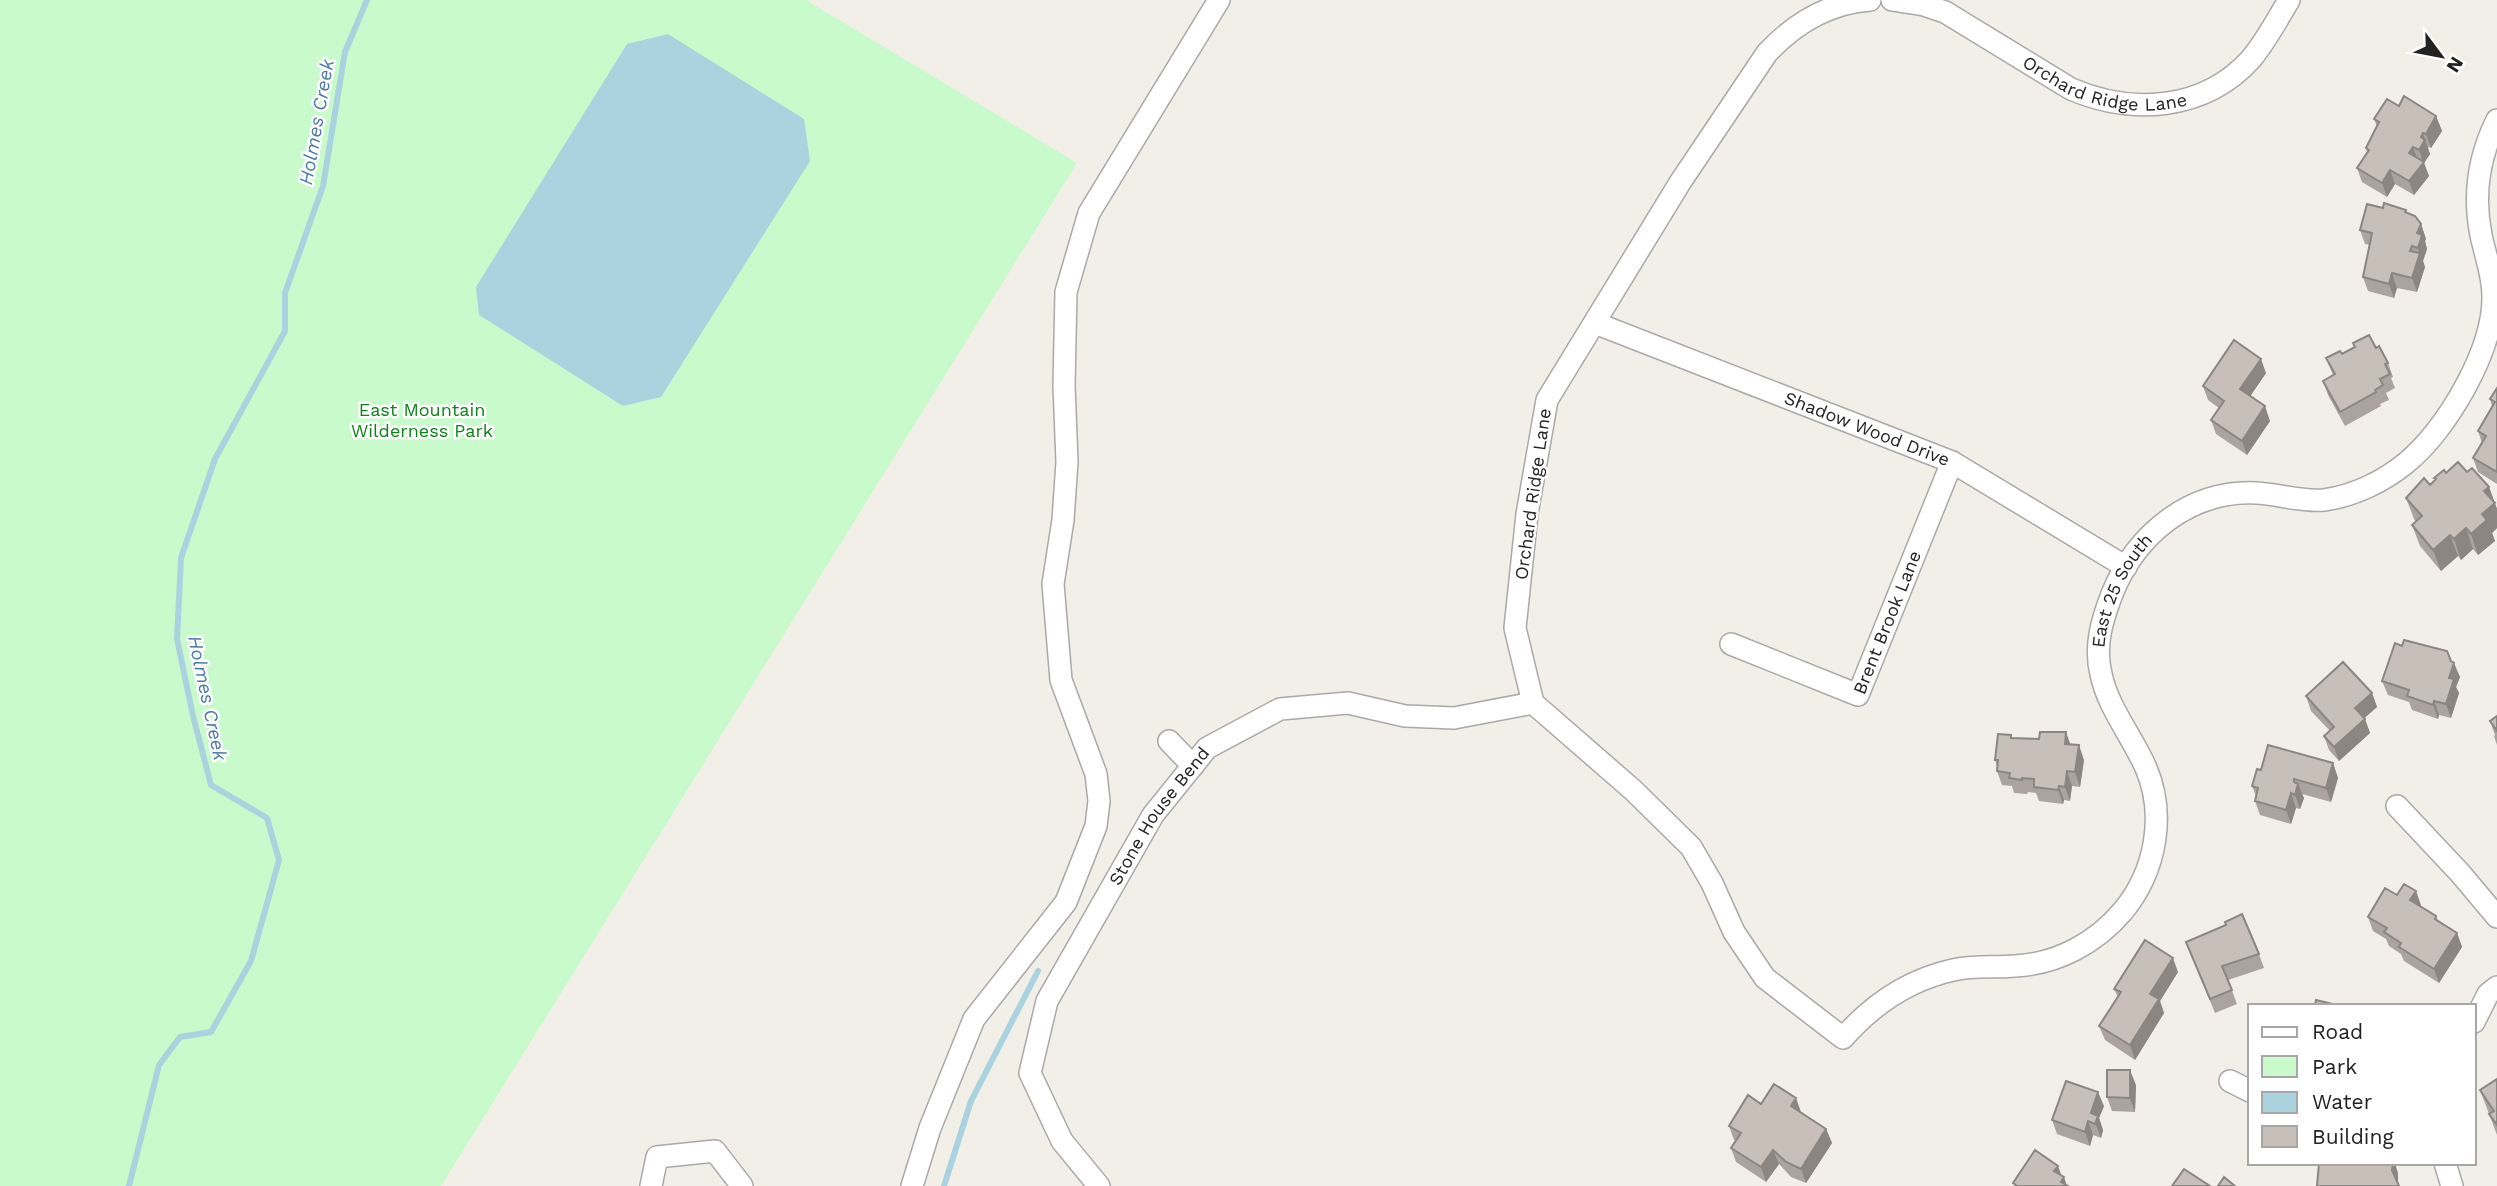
<svg xmlns="http://www.w3.org/2000/svg" width="2497" height="1186" font-family="'Work Sans',sans-serif">
	<style>
		.park { fill: #c8facc }
		.water { fill: #aad3df }
		.lines { fill: none; stroke-linecap: round; stroke-linejoin: round }
		.stream { stroke: #aad3df; stroke-width: 6 }
		.street-casing { stroke: #a9a9a9; stroke-width: 24 }
		.street { stroke: #fff; stroke-width: 21 }
		.wall { fill: #aba49e }
		.shaded-wall { fill: #8b8681 }
		.building { fill: #c7bfb8; stroke: #8b8681; stroke-width: 2 }
		.labels { text-anchor: middle; stroke-width: 5; stroke-linejoin: round; paint-order: stroke }
		.street-label { font-size: 18px; fill: #222; stroke: #fff }
		.park-label { font-size: 18px; fill: #0c8416; stroke: #fff }
		.water-label { font-size: 19px; font-style: italic; fill: #4a7aab; stroke: #fff }
	</style>
	<rect width="100%" height="100%" fill="#f2efe9"/>
	<path class="park" d="M 0,0 L 806,0 L 1077,163 L 441,1186 L 0,1186 Z"/>
	<path class="water" d="M 668,34 L 804,119 L 810,161 L 661,397 L 623,406 L 479,315 L 476,287 L 627,44 Z"/>
	<g class="lines">
		<path class="stream" d="M 129,1186 L 159,1065 L 180,1037 L 211,1032 L 251,961 L 279,860 L 267,818 L 211,785 L 193,716 L 177,639 L 181,558 L 215,459 L 285,331 L 285,293 L 323,186 L 345,52 L 367,0
			M 944,1186 L 971,1101 L 1038,971"/>
		<defs>
			<g id="street">
				<path id="s1" d="M 1870,0 C 1828,3 1795,23 1767,53 L 1681,181 L 1547,400 L 1527,514 L 1515,628 L 1533,703 L 1633,790 L 1691,847 L 1712,883 L 1734,932 L 1765,978 L 1843,1038 C 1873,1004 1908,980 1953,970 C 1974,965 1994,968 2015,966 C 2057,964 2096,943 2123,911 C 2156,871 2166,815 2146,768 C 2132,736 2108,708 2101,674 C 2094,646 2102,620 2112,594 C 2136,534 2190,490 2256,493 C 2279,494 2300,502 2324,500 C 2353,496 2383,482 2406,463 C 2447,430 2494,349 2493,296 C 2493,274 2485,255 2481,235 C 2473,195 2479,156 2497,120"/>
				<path id="s2" d="M 1892,0 L 1924,5 L 1945,12 L 2071,89 C 2132,115 2204,111 2251,59 C 2266,41 2277,20 2289,0"/>
				<path id="s3" d="M 1595,323 L 1952,462 L 2126,567"/>
				<path id="s4" d="M 1731,644 L 1858,695 L 1952,462"/>
				<path d="M 1169,741 L 1193,766"/>
				<path d="M 2397,806 L 2460,873 L 2497,917"/>
				<path d="M 2474,1022 L 2488,994 L 2497,987"/>
				<path d="M 2230,1081 L 2250,1091"/>
				<path d="M 2445,1163 L 2452,1186"/>
				<path d="M 651,1186 L 657,1157 L 715,1151 L 742,1186"/>
				<path d="M 912,1186 L 930,1128 L 974,1019 L 1066,902 L 1096,826 L 1099,801 L 1096,774 L 1061,680 L 1053,584 L 1063,520 L 1067,462 L 1064,386 L 1066,292 L 1089,213 L 1219,0"/>
				<path id="s5" d="M 1099,1186 L 1062,1141 L 1030,1073 L 1047,1001 L 1153,815 L 1207,748 L 1280,709 L 1348,703 L 1405,716 L 1454,718 L 1533,703"/>
			</g>
		</defs>
		<use href="#street" class="street-casing"/>
		<use href="#street" class="street"/>
	</g>
	<path class="wall" d="M 2399,106 L 2436,116 L 2442,131 L 2431,148 L 2429,147 L 2428,148 L 2430,154 L 2424,163 L 2429,176 L 2414,195 L 2395,184 L 2387,197 L 2362,182 L 2357,168 L 2367,152 L 2366,148 L 2377,126 L 2374,119 Z
		M 2383,208 L 2407,213 L 2421,224 L 2426,239 L 2425,241 L 2427,249 L 2423,261 L 2425,267 L 2417,292 L 2397,288 L 2394,298 L 2368,291 L 2363,277 L 2370,245 L 2365,244 L 2360,230 Z
		M 2353,343 L 2376,348 L 2388,363 L 2393,377 L 2391,378 L 2395,388 L 2386,393 L 2389,400 L 2380,404 L 2381,406 L 2345,426 L 2328,395 L 2323,381 L 2333,375 L 2326,358 L 2342,354 L 2355,347 Z
		M 2266,373 L 2250,396 L 2270,421 L 2247,455 L 2216,434 L 2211,420 L 2219,408 L 2208,400 L 2203,386 Z
		M 2497,388 L 2497,484 L 2478,472 L 2473,458 L 2482,443 L 2478,431 L 2492,406 L 2490,399 Z
		M 2467,472 L 2489,487 L 2497,509 L 2497,528 L 2492,533 L 2495,541 L 2478,555 L 2473,549 L 2461,560 L 2458,556 L 2441,571 L 2420,546 L 2412,525 L 2416,522 L 2414,519 L 2406,498 L 2430,485 L 2435,480 L 2434,478 L 2446,473 Z
		M 2451,661 L 2460,677 L 2456,687 L 2459,693 L 2451,718 L 2439,715 L 2438,719 L 2412,710 L 2409,702 L 2388,695 L 2382,681 Z
		M 2372,693 L 2377,707 L 2364,718 L 2370,733 L 2339,761 L 2329,750 L 2324,736 L 2330,731 L 2311,711 L 2306,696 Z
		M 2497,716 L 2497,745 L 2494,736 L 2495,735 L 2490,721 Z
		M 2011,735 L 2012,738 L 2070,744 L 2084,760 L 2080,787 L 2072,786 L 2070,801 L 2064,800 L 2063,804 L 2039,801 L 2036,793 L 2028,792 L 2027,794 L 2014,793 L 2012,786 L 2002,785 L 1997,771 L 1997,766 L 1995,760 Z
		M 2333,763 L 2338,778 L 2331,802 L 2302,794 L 2304,798 L 2300,809 L 2296,808 L 2291,824 L 2260,815 L 2255,801 L 2256,796 L 2252,786 L 2261,770 Z
		M 2416,891 L 2420,906 L 2436,916 L 2438,921 L 2457,933 L 2462,947 L 2439,983 L 2404,961 L 2401,954 L 2389,946 L 2386,939 L 2373,931 L 2368,917 L 2397,895 Z
		M 2186,942 L 2259,954 L 2264,968 L 2228,980 L 2237,1004 L 2215,1013 Z
		M 2178,972 L 2160,1001 L 2164,1013 L 2135,1060 L 2105,1040 L 2099,1026 L 2118,997 L 2114,989 Z
		M 2497,1079 L 2497,1135 L 2480,1090 Z
		M 2136,1085 L 2135,1112 L 2112,1111 L 2107,1097 Z
		M 1761,1104 L 1801,1113 L 1826,1129 L 1832,1143 L 1806,1183 L 1791,1177 L 1779,1164 L 1766,1182 L 1736,1162 L 1731,1148 L 1736,1141 L 1734,1140 L 1729,1126 Z
		M 2104,1106 L 2099,1118 L 2103,1130 L 2101,1138 L 2093,1135 L 2090,1146 L 2057,1134 L 2052,1120 Z"/>
	<path class="shaded-wall" d="M 2436,116 L 2442,131 L 2431,148 L 2426,134 Z
		M 2423,133 L 2430,154 L 2424,163 L 2429,176 L 2414,195 L 2409,181 L 2423,162 L 2419,150 L 2421,137 Z
		M 2413,147 L 2418,161 L 2409,153 Z
		M 2390,170 L 2395,184 L 2387,197 L 2382,183 Z
		M 2421,224 L 2426,239 L 2425,241 L 2427,249 L 2423,261 L 2425,267 L 2417,292 L 2412,278 L 2420,254 L 2418,248 L 2417,233 Z
		M 2392,273 L 2397,288 L 2394,298 L 2389,284 Z
		M 2261,359 L 2266,373 L 2245,404 L 2240,389 Z
		M 2265,406 L 2270,421 L 2247,455 L 2242,441 Z
		M 2489,487 L 2497,509 L 2497,528 L 2492,533 L 2495,541 L 2478,555 L 2471,534 L 2482,514 L 2484,491 Z
		M 2466,528 L 2473,549 L 2461,560 L 2454,539 Z
		M 2450,535 L 2458,556 L 2441,571 L 2433,550 Z
		M 2454,663 L 2460,677 L 2456,687 L 2459,693 L 2451,718 L 2446,704 L 2449,678 Z
		M 2372,693 L 2377,707 L 2360,722 L 2355,708 Z
		M 2434,701 L 2439,715 L 2438,719 L 2433,705 Z
		M 2365,719 L 2370,733 L 2339,761 L 2334,747 Z
		M 2066,732 L 2071,746 L 2065,744 Z
		M 2079,745 L 2084,760 L 2080,787 L 2075,772 Z
		M 2333,763 L 2338,778 L 2331,802 L 2326,788 Z
		M 2067,771 L 2072,786 L 2070,801 L 2065,787 Z
		M 2294,779 L 2297,788 L 2298,784 L 2304,798 L 2300,809 L 2295,795 Z
		M 2059,786 L 2064,800 L 2063,804 L 2058,790 Z
		M 2291,793 L 2296,808 L 2291,824 L 2286,810 Z
		M 2416,891 L 2421,905 L 2415,914 L 2410,900 Z
		M 2457,933 L 2462,947 L 2439,983 L 2434,969 Z
		M 2173,958 L 2178,972 L 2160,1001 L 2164,1013 L 2135,1060 L 2130,1045 L 2150,994 Z
		M 2130,1070 L 2136,1085 L 2135,1112 L 2130,1098 Z
		M 2098,1092 L 2104,1106 L 2099,1118 L 2103,1130 L 2101,1138 L 2091,1113 Z
		M 1796,1098 L 1801,1112 L 1791,1106 Z
		M 2088,1121 L 2093,1135 L 2090,1146 L 2085,1132 Z
		M 1826,1129 L 1832,1143 L 1806,1183 L 1801,1169 Z
		M 1773,1150 L 1779,1164 L 1766,1182 L 1761,1167 Z
		M 2393,1163 L 2395,1163 L 2398,1173 L 2398,1184 L 2392,1170 Z
		M 2058,1166 L 2063,1180 L 2064,1177 L 2067,1186 L 2063,1186 L 2054,1171 Z"/>
	<path class="building" d="M 2404,96 L 2436,116 L 2426,134 L 2423,133 L 2421,137 L 2425,140 L 2419,150 L 2413,147 L 2409,153 L 2424,162 L 2409,181 L 2390,170 L 2382,183 L 2357,168 L 2369,150 L 2366,148 L 2379,122 L 2374,119 L 2387,99 L 2399,106 Z
		M 2384,203 L 2406,210 L 2405,212 L 2415,216 L 2421,224 L 2417,233 L 2422,235 L 2418,248 L 2412,246 L 2410,251 L 2420,253 L 2412,278 L 2392,273 L 2389,284 L 2363,277 L 2372,233 L 2360,230 L 2367,204 L 2383,208 Z
		M 2369,335 L 2376,348 L 2379,346 L 2388,363 L 2385,364 L 2390,374 L 2380,379 L 2383,385 L 2375,390 L 2376,392 L 2340,412 L 2323,381 L 2335,374 L 2326,358 L 2340,351 L 2342,354 L 2355,347 L 2353,343 Z
		M 2234,340 L 2261,359 L 2240,389 L 2265,406 L 2242,441 L 2211,420 L 2224,401 L 2203,386 Z
		M 2497,388 L 2497,472 L 2473,458 L 2486,436 L 2478,431 L 2495,402 L 2490,399 Z
		M 2458,462 L 2467,472 L 2472,468 L 2489,487 L 2484,491 L 2495,503 L 2482,514 L 2487,520 L 2471,534 L 2466,528 L 2454,539 L 2450,535 L 2433,550 L 2412,525 L 2422,516 L 2406,498 L 2424,478 L 2430,485 L 2436,479 L 2434,478 L 2444,470 L 2446,473 Z
		M 2404,640 L 2447,651 L 2451,661 L 2454,663 L 2449,678 L 2454,679 L 2446,704 L 2434,701 L 2433,705 L 2407,696 L 2409,690 L 2382,681 L 2395,643 L 2402,646 Z
		M 2343,662 L 2372,693 L 2355,708 L 2365,719 L 2334,747 L 2324,736 L 2334,727 L 2306,696 Z
		M 2497,716 L 2497,731 L 2490,721 Z
		M 2040,732 L 2066,732 L 2065,744 L 2079,745 L 2075,772 L 2067,771 L 2065,787 L 2059,786 L 2058,790 L 2034,787 L 2034,779 L 2022,778 L 2022,780 L 2009,778 L 2010,773 L 1997,771 L 1998,760 L 1995,760 L 1998,734 L 2011,735 L 2011,738 L 2039,739 Z
		M 2268,745 L 2333,763 L 2326,788 L 2294,779 L 2294,782 L 2298,784 L 2295,795 L 2291,793 L 2286,810 L 2255,801 L 2258,788 L 2252,786 L 2257,769 L 2261,770 Z
		M 2404,884 L 2416,891 L 2410,900 L 2436,916 L 2435,919 L 2457,933 L 2434,969 L 2399,947 L 2401,943 L 2384,932 L 2387,928 L 2368,917 L 2385,888 L 2397,895 Z
		M 2242,914 L 2259,954 L 2222,966 L 2232,990 L 2210,999 L 2186,942 L 2226,925 L 2225,922 Z
		M 2145,940 L 2173,958 L 2150,994 L 2159,999 L 2130,1045 L 2099,1026 L 2121,992 L 2114,989 Z
		M 2316,1000 L 2341,1006 L 2315,1006 Z
		M 2107,1070 L 2130,1070 L 2130,1098 L 2107,1097 Z
		M 2497,1079 L 2497,1125 L 2489,1114 L 2494,1111 L 2480,1090 Z
		M 2066,1081 L 2098,1092 L 2091,1113 L 2098,1116 L 2095,1124 L 2088,1121 L 2085,1132 L 2052,1120 Z
		M 1774,1084 L 1796,1098 L 1791,1106 L 1826,1129 L 1801,1169 L 1786,1162 L 1773,1150 L 1761,1167 L 1731,1148 L 1741,1133 L 1729,1126 L 1748,1095 L 1761,1104 Z
		M 2035,1150 L 2058,1166 L 2054,1171 L 2064,1177 L 2061,1182 L 2068,1186 L 2017,1186 L 2013,1183 Z
		M 2319,1163 L 2393,1163 L 2392,1170 L 2399,1186 L 2317,1186 Z
		M 2184,1169 L 2210,1186 L 2172,1186 Z
		M 2224,1177 L 2235,1186 L 2218,1186 Z"/>
	<g class="labels">
		<g class="street-label">
			<text dy="6" stroke="none"><textPath href="#s2" startOffset="234">Orchard Ridge Lane</textPath></text>
			<text dy="6" stroke="none"><textPath href="#s3" startOffset="292">Shadow Wood Drive</textPath></text>
			<text transform="translate(1533 494) rotate(-82)" y="6">Orchard Ridge Lane</text>
			<text dy="6" stroke="none"><textPath href="#s1" startOffset="1964">East 25 South</textPath></text>
			<text dy="6" stroke="none"><textPath href="#s4" startOffset="215">Brent Brook Lane</textPath></text>
			<text dy="6" stroke="none"><textPath href="#s5" startOffset="424">Stone House Bend</textPath></text>
		</g>
		<g class="park-label">
			<text x="422" y="416">East Mountain<tspan x="422" dy="21">Wilderness Park</tspan></text>
		</g>
		<g class="water-label">
			<text transform="translate(316 122) rotate(-80)" y="7">Holmes Creek</text>
			<text transform="translate(208 698) rotate(78)" y="7">Holmes Creek</text>
		</g>
	</g>
	<rect x="2248" y="1004" width="228" height="161" fill="#ffffff" stroke="#a7a7a7" stroke-width="2"/>
	<rect x="2262" y="1027" width="35" height="10" fill="#ffffff" stroke="#a7a7a7" stroke-width="2"/>
	<text x="2312" y="1039" font-size="21" fill="#222222">Road</text>
	<rect x="2262" y="1056" width="35" height="21" fill="#c8facc" stroke="#a7a7a7" stroke-width="2"/>
	<text x="2312" y="1074" font-size="21" fill="#222222">Park</text>
	<rect x="2262" y="1092" width="35" height="21" fill="#aad3df" stroke="#a7a7a7" stroke-width="2"/>
	<text x="2312" y="1109" font-size="21" fill="#222222">Water</text>
	<rect x="2262" y="1126" width="35" height="21" fill="#c7bfb8" stroke="#a7a7a7" stroke-width="2"/>
	<text x="2312" y="1144" font-size="21" fill="#222222">Building</text>
	<g transform="translate(2441 56) rotate(122)" stroke="#ffffff" stroke-width="5" paint-order="stroke">
	<path d="M0-5L12 26L0 18L-12 26Z" fill="#222222"/>
	<text y="-10" font-size="19" font-weight="bold" text-anchor="middle" fill="#222222">N</text>
	</g>
</svg>
